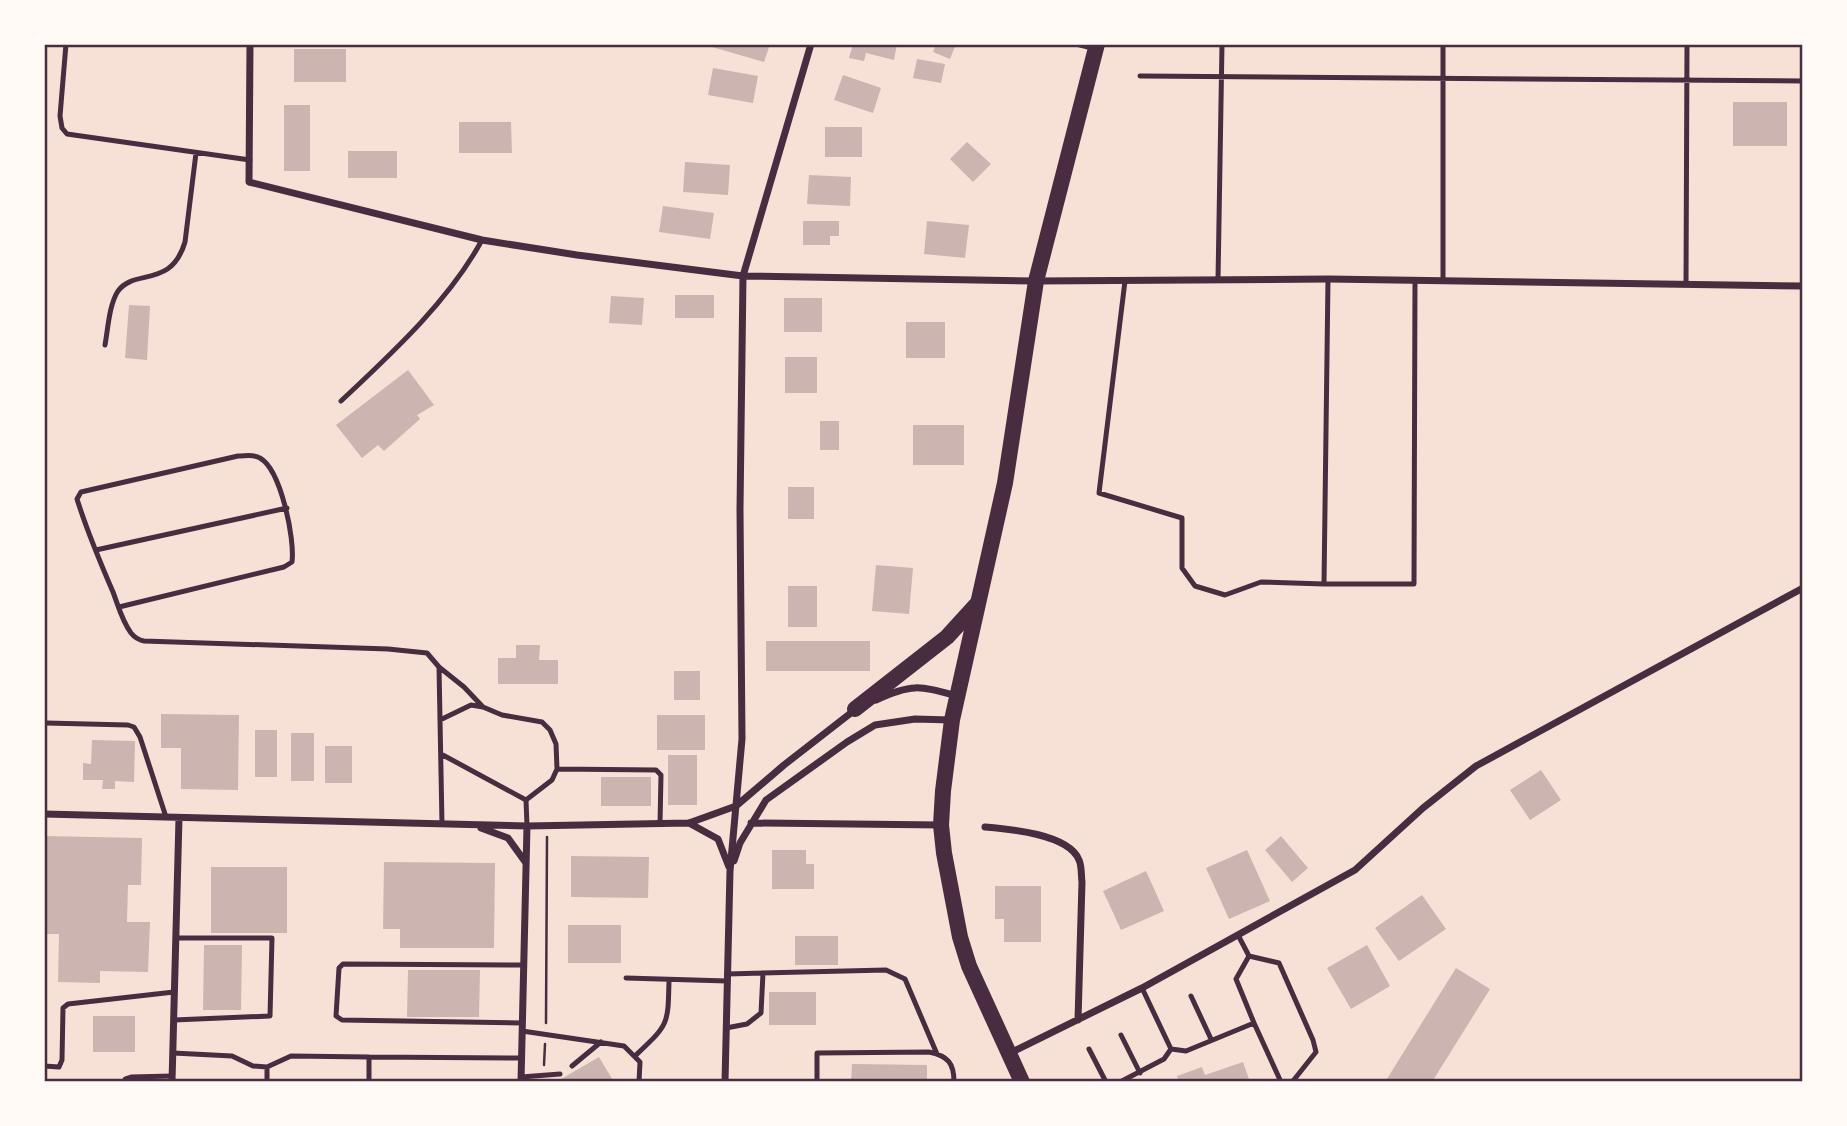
<svg xmlns="http://www.w3.org/2000/svg" width="1847" height="1126" font-family="'Crimson Pro',serif">
	<style>
		.building { fill: #ccb4b1 }
		.lines { fill: none; stroke-linecap: round; stroke-linejoin: round }
		.path { stroke: #4a2c40; stroke-width: 2.5 }
		.service { stroke: #4a2c40; stroke-width: 5 }
		.minor { stroke: #4a2c40; stroke-width: 7 }
		.trunk { stroke: #4a2c40; stroke-width: 16 }
		.neatline { fill: none; stroke: #4a2c40; stroke-width: 2.5 }
	</style>
	<rect width="100%" height="100%" fill="#f7e1d7"/>
	<path class="building" d="M 713,44 L 770,44 L 764,62 L 712,47 Z
		M 853,44 L 897,44 L 894,60 L 866,53 L 864,61 L 849,58 Z
		M 936,44 L 956,44 L 950,59 L 933,52 Z
		M 294,49 L 346,49 L 346,82 L 294,82 Z
		M 917,59 L 945,64 L 941,83 L 913,78 Z
		M 713,68 L 758,76 L 753,103 L 708,95 Z
		M 843,75 L 881,88 L 873,113 L 834,100 Z
		M 1733,102 L 1787,102 L 1787,146 L 1733,146 Z
		M 284,105 L 310,105 L 310,171 L 284,171 Z
		M 459,122 L 511,122 L 512,153 L 459,153 Z
		M 825,127 L 862,127 L 862,157 L 825,157 Z
		M 967,142 L 991,164 L 973,182 L 950,159 Z
		M 348,151 L 397,151 L 397,178 L 348,178 Z
		M 685,162 L 730,165 L 728,195 L 683,192 Z
		M 809,175 L 851,177 L 850,206 L 807,204 Z
		M 663,206 L 714,213 L 710,239 L 659,232 Z
		M 803,221 L 839,221 L 839,236 L 830,236 L 830,245 L 803,245 Z
		M 927,221 L 969,225 L 965,258 L 924,254 Z
		M 675,295 L 714,295 L 714,318 L 675,318 Z
		M 611,296 L 644,298 L 642,325 L 609,323 Z
		M 784,298 L 822,298 L 822,332 L 784,332 Z
		M 129,305 L 150,306 L 147,360 L 125,358 Z
		M 906,322 L 945,322 L 945,358 L 906,358 Z
		M 785,357 L 817,357 L 817,393 L 785,393 Z
		M 408,370 L 434,405 L 417,415 L 420,419 L 384,451 L 378,445 L 362,458 L 336,425 Z
		M 820,421 L 839,421 L 839,450 L 820,450 Z
		M 913,425 L 964,425 L 964,465 L 913,465 Z
		M 788,487 L 814,487 L 814,519 L 788,519 Z
		M 876,565 L 913,568 L 909,614 L 872,611 Z
		M 788,586 L 817,586 L 817,627 L 788,627 Z
		M 766,641 L 870,641 L 870,671 L 766,671 Z
		M 516,645 L 540,645 L 539,660 L 558,660 L 558,684 L 498,684 L 498,658 L 516,658 Z
		M 674,671 L 700,671 L 700,700 L 674,700 Z
		M 161,714 L 239,715 L 238,790 L 181,789 L 181,748 L 161,748 Z
		M 657,715 L 705,715 L 705,750 L 657,750 Z
		M 255,730 L 277,730 L 277,777 L 255,777 Z
		M 291,733 L 314,733 L 314,781 L 291,781 Z
		M 92,740 L 135,741 L 134,782 L 115,781 L 115,789 L 102,789 L 103,780 L 83,780 L 83,763 L 91,764 Z
		M 325,746 L 352,746 L 352,783 L 325,783 Z
		M 668,755 L 697,755 L 697,805 L 668,805 Z
		M 1541,770 L 1561,800 L 1530,820 L 1510,790 Z
		M 601,777 L 651,777 L 651,806 L 601,806 Z
		M 44,836 L 142,838 L 141,885 L 128,885 L 127,922 L 150,922 L 148,972 L 100,971 L 100,983 L 58,982 L 59,934 L 44,934 Z
		M 1281,836 L 1308,868 L 1292,882 L 1265,850 Z
		M 772,850 L 806,850 L 806,864 L 814,864 L 814,889 L 772,889 Z
		M 1247,850 L 1270,901 L 1229,919 L 1206,868 Z
		M 571,856 L 649,857 L 648,898 L 571,897 Z
		M 384,862 L 495,863 L 494,948 L 400,948 L 400,929 L 383,929 Z
		M 211,867 L 287,867 L 287,933 L 211,933 Z
		M 1146,871 L 1164,911 L 1121,930 L 1103,891 Z
		M 995,886 L 1041,886 L 1041,942 L 1004,942 L 1004,919 L 995,919 Z
		M 1422,895 L 1446,929 L 1399,961 L 1375,928 Z
		M 568,925 L 621,925 L 621,963 L 568,963 Z
		M 795,936 L 838,936 L 838,965 L 795,965 Z
		M 204,945 L 242,945 L 241,1010 L 203,1010 Z
		M 1367,945 L 1390,986 L 1351,1009 L 1327,968 Z
		M 1456,968 L 1490,989 L 1432,1082 L 1385,1082 Z
		M 408,970 L 480,970 L 479,1017 L 407,1017 Z
		M 769,992 L 816,992 L 816,1025 L 769,1025 Z
		M 93,1016 L 135,1016 L 135,1052 L 93,1052 Z
		M 599,1057 L 614,1082 L 556,1082 Z
		M 1243,1062 L 1250,1082 L 1179,1082 L 1177,1076 L 1202,1067 L 1205,1075 Z
		M 852,1064 L 927,1065 L 927,1082 L 851,1082 Z"/>
	<g class="lines">
		<path class="path" d="M 546,1023 L 547,837
			M 544,1065 L 545,1044"/>
		<path class="service" d="M 66,44 L 60,116 L 62,128 L 67,134 L 250,160
			M 1076,44 L 1092,48
			M 1443,44 L 1443,281
			M 1140,76 L 1803,81
			M 1218,280 L 1222,44
			M 1125,281 L 1099,493 L 1182,518 L 1182,568 L 1195,586 L 1225,595 L 1261,582 L 1324,584 L 1328,279
			M 1686,284 L 1687,44
			M 105,345 C 108,329 109,305 118,291 C 135,268 171,289 185,242 L 196,153
			M 341,401 C 391,354 449,301 482,240
			M 96,550 L 287,508
			M 1324,584 L 1414,584 L 1415,280
			M 119,607 L 284,567 L 292,562 C 295,539 281,470 260,458 C 254,454 246,456 238,456 L 81,492 L 77,499 C 87,531 100,562 113,592 C 118,605 122,621 131,633 C 135,638 138,640 144,641 L 388,649 L 427,653 L 439,667 L 442,824
			M 439,667 L 464,687 L 483,707
			M 440,720 L 471,705 L 483,707 L 502,715 L 542,722 L 550,730 L 556,744 L 557,769 L 552,780 L 526,800 L 527,826
			M 46,723 L 128,725 L 134,727 L 140,737 L 166,817
			M 441,754 L 526,800
			M 557,769 L 656,770 L 661,775 L 660,824
			M 1238,935 L 1249,956 L 1279,963 L 1313,1040 L 1316,1052 L 1293,1081 L 1289,1082
			M 1249,956 L 1236,979 L 1254,1023
			M 727,974 L 886,970 L 905,979 L 937,1054
			M 626,978 L 727,981
			M 1191,996 L 1211,1039
			M 174,1020 L 270,1016 L 272,938 L 176,938
			M 522,1023 L 342,1020 L 336,1016 L 339,968 L 343,964 L 524,965
			M 726,1028 L 747,1024 L 761,1013 L 763,973
			M 522,1031 L 624,1046 L 640,1062 L 639,1082
			M 1121,1035 L 1140,1073
			M 1089,1049 L 1106,1082
			M 1171,1049 L 1186,1051 L 1254,1023 L 1281,1082
			M 173,1053 L 232,1056 L 253,1066 L 267,1067 L 291,1056 L 369,1057
			M 636,1055 C 669,1024 668,1025 669,980
			M 44,1066 L 59,1067 L 62,1060 L 63,1008 L 68,1004 L 174,992
			M 572,1066 L 601,1042
			M 267,1067 L 267,1082
			M 521,1077 L 560,1074
			M 125,1082 L 125,1079 L 131,1077 L 172,1076
			M 369,1082 L 369,1057 L 521,1058
			M 817,1082 L 817,1053 L 929,1052 C 948,1056 954,1063 954,1082
			M 1120,1082 L 1164,1059 L 1171,1049 L 1142,988"/>
		<path class="minor" d="M 250,44 L 249,182 L 482,240 L 577,255 L 743,276 L 1036,281 L 1328,279 L 1803,286
			M 876,700 C 912,683 920,686 957,696
			M 44,814 L 527,826 L 689,823 L 736,806 L 784,765 L 856,709
			M 689,823 L 718,839 L 729,867
			M 751,823 L 941,825
			M 985,827 C 1009,829 1069,834 1079,860 C 1082,866 1081,876 1082,882 L 1078,1020
			M 481,828 L 508,838 L 526,863
			M 734,861 L 740,843 L 766,800 L 847,742 L 875,725 L 915,719 L 951,720
			M 1010,1053 L 1142,988 L 1355,870 L 1423,808 L 1476,766 L 1803,588
			M 172,1082 L 179,818
			M 521,1082 L 527,826
			M 725,1082 L 730,871 L 742,739 L 740,509 L 743,276 L 811,44"/>
		<path class="trunk" d="M 855,709 L 947,637 L 978,603
			M 1022,1082 L 969,966 L 960,937 L 944,853 L 941,825 L 943,791 L 952,720 L 1005,483 L 1036,281 L 1097,44"/>
	</g>
	<rect width="1847" height="1126" fill="none" stroke="#fffaf5" stroke-width="91"/>
	<rect x="46" y="46" width="1755" height="1034" class="neatline"/>
</svg>
